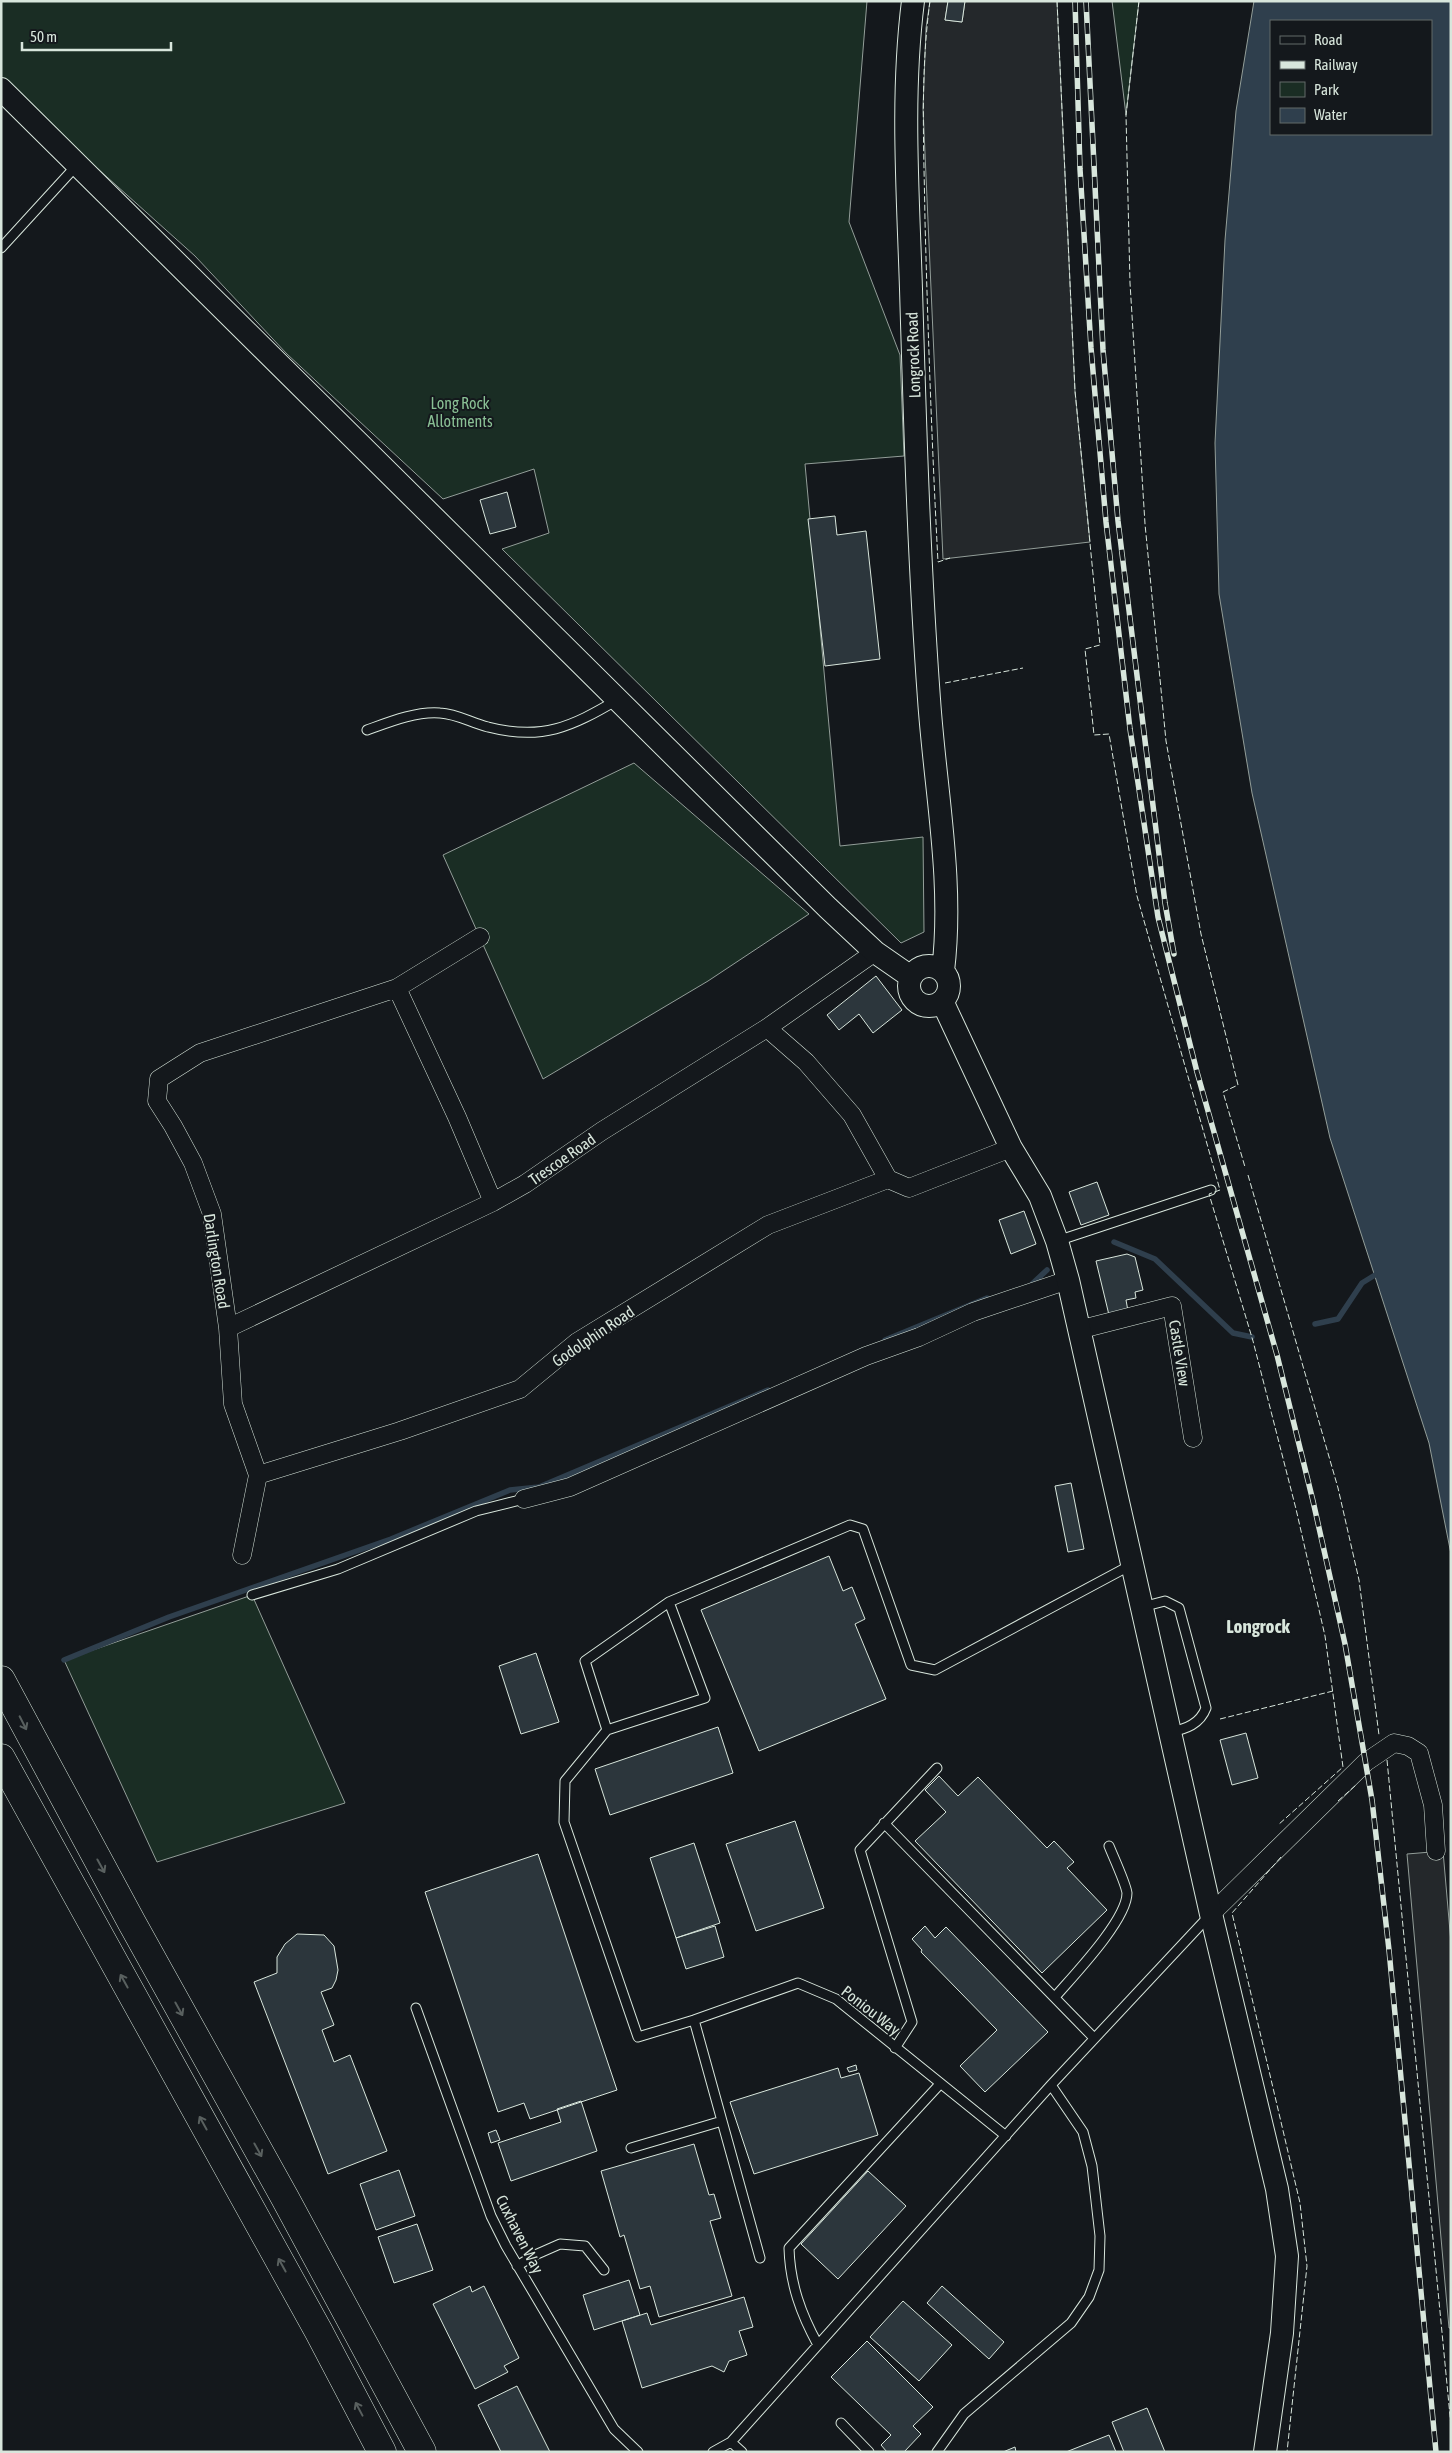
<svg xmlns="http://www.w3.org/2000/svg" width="1452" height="2453" font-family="'Asap Condensed',sans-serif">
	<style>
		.green { fill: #1a2d24; stroke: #939e99 }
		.parking { fill: #24282b; stroke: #939e99 }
		.water { fill: #2f3f4d; stroke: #939e99; fill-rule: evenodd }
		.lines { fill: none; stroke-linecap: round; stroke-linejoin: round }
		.stream { stroke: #2f3f4d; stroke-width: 5.5 }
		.building { fill: #2c363c; stroke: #d8e6dc }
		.service-casing { stroke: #d8e6dc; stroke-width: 11 }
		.minor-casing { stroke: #d8e6dc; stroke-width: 19 }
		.tertiary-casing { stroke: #d8e6dc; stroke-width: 24 }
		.trunk-casing { stroke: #d8e6dc; stroke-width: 29 }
		.service { stroke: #14181c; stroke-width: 9 }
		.minor { stroke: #14181c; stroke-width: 18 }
		.tertiary { stroke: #14181c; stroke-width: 22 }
		.trunk { stroke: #14181c; stroke-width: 28 }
		.rail-casing { stroke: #d8e6dc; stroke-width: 5.5 }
		.rail { stroke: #14181c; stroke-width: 4; stroke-dasharray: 11; stroke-linecap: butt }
		.fence { stroke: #d8e6dc; stroke-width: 1; stroke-dasharray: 6 2.5; stroke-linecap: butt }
		.oneway { stroke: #59605f }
		.labels { text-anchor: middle; stroke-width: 4; stroke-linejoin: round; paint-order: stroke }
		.street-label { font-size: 16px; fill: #d8e6dc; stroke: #14181c }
		.park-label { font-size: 16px; fill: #8ac095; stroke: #14181c }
		.quarter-label { font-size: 19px; font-weight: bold; fill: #d8e6dc; stroke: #14181c }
	</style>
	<rect width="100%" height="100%" fill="#14181c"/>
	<path class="green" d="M 1,1 L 867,1 L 849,222 L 900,355 L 904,456 L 805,464 L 840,846 L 923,837 L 924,932 L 901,943 L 502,549 L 549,533 L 534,469 L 443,499 L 287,354 L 195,256 L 88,160 L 77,164 L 1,89 Z
		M 1112,1 L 1139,1 L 1126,115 Z
		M 634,763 L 809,914 L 708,981 L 543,1079 L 443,855 Z
		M 252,1595 L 345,1803 L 157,1862 L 64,1660 Z"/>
	<path class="parking" d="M 930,1 L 948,1 L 945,20 L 962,22 L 965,1 L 1057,1 L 1075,391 L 1090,542 L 943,559 L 923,108 L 926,28 Z
		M 1443,1851 L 1451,1943 L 1451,2328 L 1449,2328 L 1407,1854 Z"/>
	<path class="water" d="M 1254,1 L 1451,1 L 1451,1554 L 1429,1443 L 1330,1138 L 1252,793 L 1219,594 L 1215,443 L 1225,240 L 1236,111 ZM 1271,21 L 1431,21 L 1431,134 L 1271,134 Z"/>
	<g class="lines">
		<path class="stream" d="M 1114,1242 L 1155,1259 L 1233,1333 L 1252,1337
			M 1032,1284 L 1047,1270
			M 1315,1324 L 1338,1319 L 1362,1283 L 1375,1275
			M 885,1340 L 987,1298
			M 64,1660 L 169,1617 L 391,1539 L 510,1490 L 539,1487 L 768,1390"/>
	</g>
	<path class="building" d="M 948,1 L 965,1 L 962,22 L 945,20 Z
		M 507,492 L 516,527 L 490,534 L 480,500 Z
		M 835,516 L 837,535 L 866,531 L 880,659 L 825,666 L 808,519 Z
		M 876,976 L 902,1010 L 873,1033 L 859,1014 L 839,1030 L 827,1015 Z
		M 1097,1182 L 1109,1215 L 1081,1225 L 1069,1192 Z
		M 1024,1211 L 1036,1244 L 1011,1254 L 999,1220 Z
		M 1127,1254 L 1135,1257 L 1143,1290 L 1135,1292 L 1136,1298 L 1126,1300 L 1128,1311 L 1109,1315 L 1096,1261 Z
		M 1071,1483 L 1084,1549 L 1068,1552 L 1055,1486 Z
		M 829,1556 L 843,1591 L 852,1587 L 865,1619 L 855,1624 L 886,1699 L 759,1751 L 701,1610 Z
		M 536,1653 L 559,1722 L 521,1734 L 499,1666 Z
		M 718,1727 L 733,1773 L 610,1815 L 595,1769 Z
		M 1246,1733 L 1258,1778 L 1232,1785 L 1220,1740 Z
		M 939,1776 L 958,1796 L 978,1777 L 1047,1848 L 1054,1841 L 1074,1862 L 1067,1868 L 1107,1910 L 1042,1973 L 915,1841 L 946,1812 L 925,1790 Z
		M 795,1821 L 824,1908 L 756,1931 L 726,1844 Z
		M 694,1843 L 720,1923 L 676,1938 L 650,1858 Z
		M 538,1854 L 617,2090 L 530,2119 L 524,2103 L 498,2112 L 425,1892 Z
		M 715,1926 L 724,1957 L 686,1969 L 676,1938 Z
		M 925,1926 L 935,1938 L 946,1927 L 1048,2032 L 985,2092 L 960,2066 L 997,2030 L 921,1952 L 922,1950 L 912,1939 Z
		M 297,1934 L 324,1935 L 334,1946 L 338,1970 L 336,1980 L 332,1988 L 321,1992 L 334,2025 L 322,2030 L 334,2062 L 350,2055 L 387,2151 L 328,2174 L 254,1982 L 277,1973 L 277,1957 L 285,1944 Z
		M 856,2065 L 857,2070 L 849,2072 L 847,2068 Z
		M 838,2068 L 841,2078 L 859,2073 L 878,2135 L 754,2174 L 730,2102 Z
		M 581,2101 L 597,2151 L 511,2181 L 498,2143 L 561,2122 L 557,2109 Z
		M 496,2130 L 500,2140 L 491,2143 L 488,2133 Z
		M 694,2144 L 709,2195 L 714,2194 L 721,2218 L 710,2221 L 732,2296 L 659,2317 L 650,2286 L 640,2289 L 624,2235 L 620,2237 L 601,2171 Z
		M 399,2170 L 415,2216 L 376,2230 L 360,2184 Z
		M 868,2171 L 906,2206 L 838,2279 L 801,2244 Z
		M 417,2224 L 433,2270 L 394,2283 L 378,2237 Z
		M 629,2280 L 640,2315 L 594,2330 L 583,2295 Z
		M 470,2286 L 472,2292 L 484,2286 L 519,2358 L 504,2366 L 508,2372 L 475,2389 L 433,2304 Z
		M 942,2286 L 1004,2342 L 989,2359 L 927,2303 Z
		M 744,2297 L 753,2327 L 739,2331 L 747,2355 L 729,2361 L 724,2372 L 712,2366 L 642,2388 L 622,2321 L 647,2313 L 651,2325 Z
		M 903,2301 L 952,2345 L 919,2381 L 870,2337 Z
		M 867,2341 L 933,2407 L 913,2426 L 921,2434 L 904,2452 L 887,2452 L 881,2445 L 891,2435 L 831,2377 Z
		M 517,2386 L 550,2452 L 501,2452 L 478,2405 Z
		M 1147,2408 L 1165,2452 L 1124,2452 L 1112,2422 Z
		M 1109,2435 L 1116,2452 L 1066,2452 Z
		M 1015,2447 L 1016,2452 L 1003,2452 Z"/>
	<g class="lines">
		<defs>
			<path id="service" d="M 1,248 L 77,165
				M 367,730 C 389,722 416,711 440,713 C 458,714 471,723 488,727 C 542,741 571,727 617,700
				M 1057,1241 L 1211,1190
				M 252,1595 L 338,1569 L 476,1511 L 524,1499
				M 1142,1607 L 1165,1601 L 1179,1608 L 1206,1708 C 1200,1724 1186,1729 1170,1732
				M 607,1730 L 585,1661 L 669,1602
				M 884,1823 L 1094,2038
				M 1055,1997 C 1073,1976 1127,1920 1127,1893 C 1126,1884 1113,1856 1109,1846
				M 416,2008 L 491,2216 L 506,2246 L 614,2429 L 638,2452
				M 694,2020 L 760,2258
				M 895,2048 L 912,2022 L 860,1850 L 937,1768
				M 1006,2136 L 836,1999 L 798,1983 L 694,2020 L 638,2037 L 564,1822 L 565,1781 L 607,1730 L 705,1698 L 669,1602 L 850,1525 L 863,1529 L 911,1665 L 935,1670 L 1131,1565
				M 631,2148 L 722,2121
				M 517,2266 L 535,2255 L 560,2244 L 585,2246 L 604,2270
				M 818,2345 C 801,2314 790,2284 789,2248 L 940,2084
				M 841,2423 L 869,2452
				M 731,2442 L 742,2452
				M 713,2452 L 731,2442 L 1051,2085 L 1209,1916
				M 937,2452 L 964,2414 L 1071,2323 L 1089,2297 L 1099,2270 L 1100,2236 L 1092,2166 L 1083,2132 L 1051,2085"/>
			<path id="minor" d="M 397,988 L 480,937
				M 767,1028 L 806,1062 L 852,1115 L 888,1179 L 909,1188 L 1011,1148
				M 228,1328 L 493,1202 L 525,1184 L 602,1131 L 767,1028 L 875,952
				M 1078,1330 L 1172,1306 L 1193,1438
				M 258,1475 L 400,1431 L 520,1389 L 577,1342 L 768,1225 L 888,1179
				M 524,1499 L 570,1487 L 866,1356 L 919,1337 L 973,1312 L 1068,1280
				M 242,1555 L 258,1475 L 233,1404 L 228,1328 L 212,1214 L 193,1163 L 173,1126 L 157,1101 L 159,1079 L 200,1053 L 397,988 L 457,1117 L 493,1202
				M 1211,1914 L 1366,1762 L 1394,1743 L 1408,1746 L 1419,1753 L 1433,1805 L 1436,1851"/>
			<path id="tertiary" d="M 913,1 C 901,96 908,193 911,289 C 915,426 919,562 929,699 C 935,789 954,881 943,971
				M 1,89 L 828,908 L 875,952 L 911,977
				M909 986a20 20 0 1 1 40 0a20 20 0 1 1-40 0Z
				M 942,1001 L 1011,1148 L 1040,1196 L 1057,1241 L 1068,1280 L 1211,1914 L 1277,2189 L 1287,2256 L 1282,2333 L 1265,2452"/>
			<path id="trunk" d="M 1,1680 L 132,1923 L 285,2198 L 422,2452
				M 1,1758 L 319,2332 L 382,2452"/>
		</defs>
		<use href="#service" class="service-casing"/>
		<use href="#minor" class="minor-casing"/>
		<use href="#tertiary" class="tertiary-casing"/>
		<use href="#trunk" class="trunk-casing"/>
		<use href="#service" class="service"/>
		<use href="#minor" class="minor"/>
		<use href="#tertiary" class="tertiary"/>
		<use href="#trunk" class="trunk"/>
		<defs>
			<path id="rail" d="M 1075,1 L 1080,169 L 1091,348 L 1106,522 L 1130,729 L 1158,917 L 1197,1072 L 1277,1355 L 1313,1501 L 1345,1644 L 1372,1800 L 1389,1950 L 1436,2452
				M 1086,1 L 1103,350 L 1118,521 L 1165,903 L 1174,954"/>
		</defs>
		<use href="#rail" class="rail-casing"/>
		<use href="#rail" class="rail"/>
		<path class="fence" d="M 930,1 C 920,74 924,148 925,221 C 928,335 932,448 938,562 L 950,558
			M 1057,1 L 1075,391 L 1100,645 L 1085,649 L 1094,735 L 1109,734 L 1137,896 L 1220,1190 L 1209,1194 L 1253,1341 L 1296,1509 L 1325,1636 L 1343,1767 L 1278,1825
			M 1139,1 L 1126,115 L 1130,283 L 1145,524 L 1166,741 L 1201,934 L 1238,1085 L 1223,1092 L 1245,1167
			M 945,683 L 1023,668
			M 1248,1175 L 1338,1488 L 1359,1580 L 1379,1735
			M 1220,1719 L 1333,1691
			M 1387,1760 L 1451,2426
			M 1338,1801 L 1356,1785
			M 1281,1857 L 1232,1913 L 1300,2203 L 1307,2266 L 1287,2452"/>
	</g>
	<defs><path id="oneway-shaft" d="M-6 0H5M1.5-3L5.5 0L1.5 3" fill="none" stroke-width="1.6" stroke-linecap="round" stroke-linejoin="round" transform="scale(1.25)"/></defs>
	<g class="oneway">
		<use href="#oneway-shaft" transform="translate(23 1723) rotate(63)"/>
		<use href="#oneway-shaft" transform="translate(101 1866) rotate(61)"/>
		<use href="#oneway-shaft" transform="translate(124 1981) rotate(-119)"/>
		<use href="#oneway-shaft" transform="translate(179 2009) rotate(61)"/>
		<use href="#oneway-shaft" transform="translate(203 2123) rotate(-119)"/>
		<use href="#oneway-shaft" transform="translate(258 2150) rotate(61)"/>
		<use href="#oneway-shaft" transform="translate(282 2265) rotate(-119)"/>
		<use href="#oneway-shaft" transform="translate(359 2409) rotate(-118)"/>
	</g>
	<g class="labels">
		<g class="street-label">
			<text transform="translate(913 355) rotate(-92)" y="6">Longrock Road</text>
			<text transform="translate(562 1159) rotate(-35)" y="6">Trescoe Road</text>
			<text transform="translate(217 1261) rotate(81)" y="6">Darlington Road</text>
			<text transform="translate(593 1336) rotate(-34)" y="6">Godolphin Road</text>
			<text transform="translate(1180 1353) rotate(81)" y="6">Castle View</text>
			<text transform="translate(871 2010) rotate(38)" y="6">Poniou Way</text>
			<text transform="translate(520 2234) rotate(63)" y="6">Cuxhaven Way</text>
		</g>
		<g class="park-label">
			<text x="460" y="409">Long Rock<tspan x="460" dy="18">Allotments</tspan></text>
		</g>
		<g class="quarter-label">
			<text x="1258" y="1633">Longrock</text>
		</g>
	</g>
	<rect width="1452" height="2453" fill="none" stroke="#d8e6dc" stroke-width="5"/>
	<rect x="1270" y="20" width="162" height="115" fill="#14181c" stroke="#626a69"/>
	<rect x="1280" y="36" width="25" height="8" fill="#14181c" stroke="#626a69"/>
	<text x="1314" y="45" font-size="15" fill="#d8e6dc">Road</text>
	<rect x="1280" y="61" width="25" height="8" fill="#d8e6dc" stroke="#626a69"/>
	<text x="1314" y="70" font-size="15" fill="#d8e6dc">Railway</text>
	<rect x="1280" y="82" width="25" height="15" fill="#1a2d24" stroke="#626a69"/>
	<text x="1314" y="95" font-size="15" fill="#d8e6dc">Park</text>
	<rect x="1280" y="108" width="25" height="15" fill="#2f3f4d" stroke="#626a69"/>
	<text x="1314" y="120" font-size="15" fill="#d8e6dc">Water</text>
	<path d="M22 42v8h149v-8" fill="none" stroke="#d8e6dc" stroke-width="2.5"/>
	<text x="30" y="42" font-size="15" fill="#d8e6dc" stroke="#14181c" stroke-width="4" paint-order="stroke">50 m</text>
</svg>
